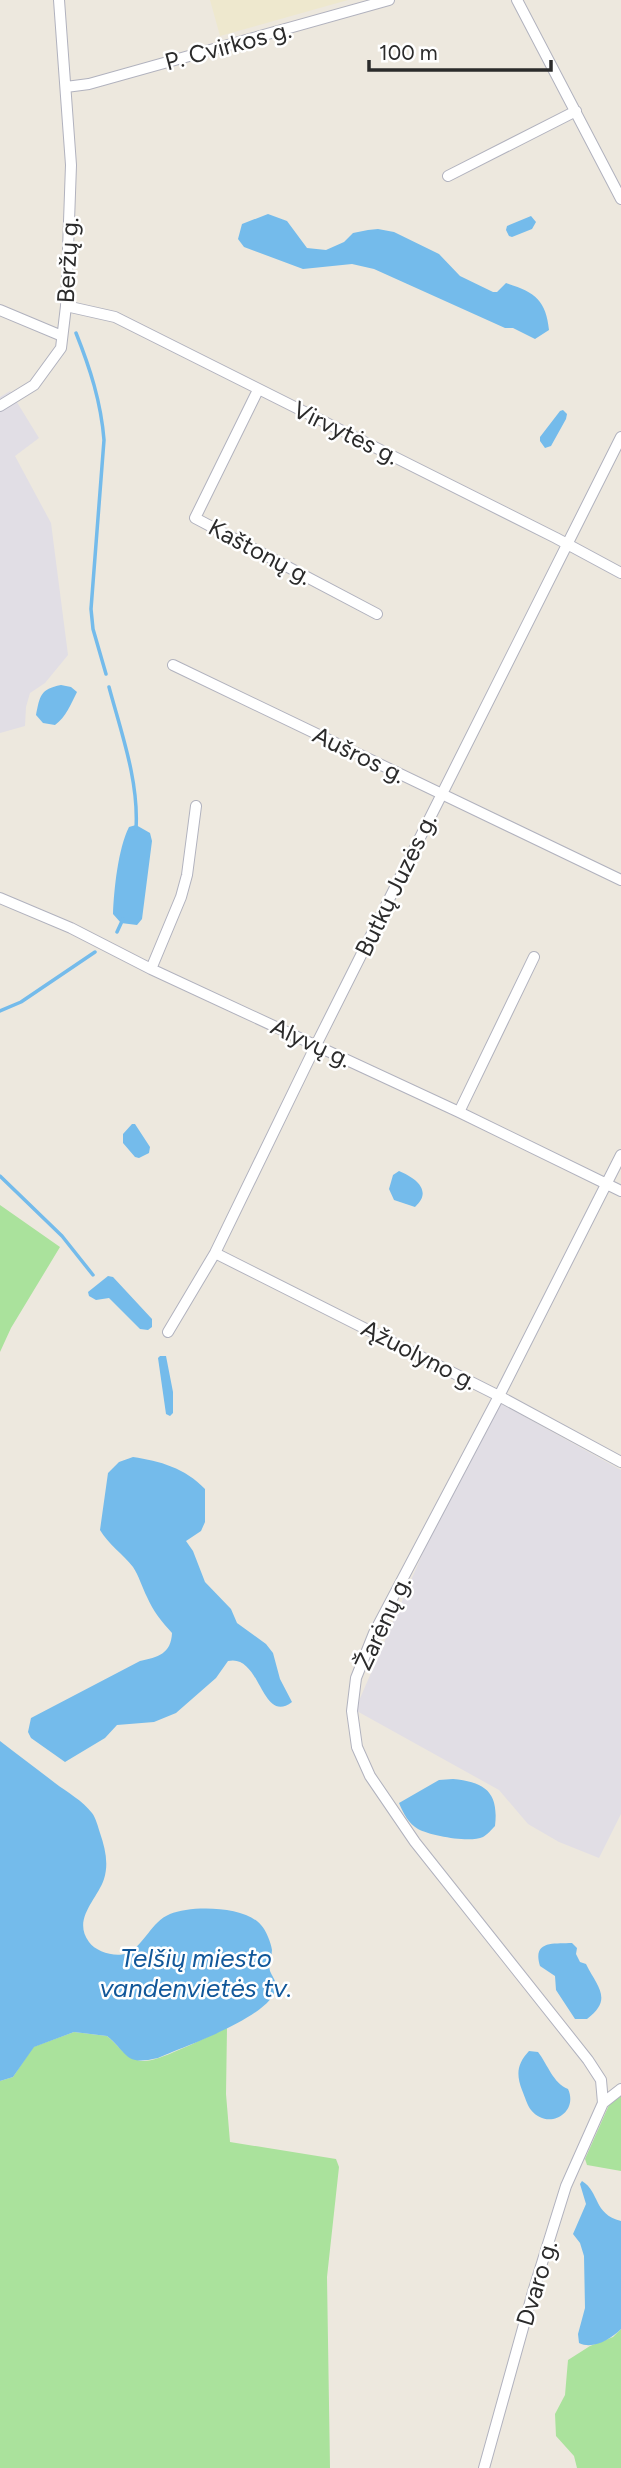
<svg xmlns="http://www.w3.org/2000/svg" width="621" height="2468" font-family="Figtree,sans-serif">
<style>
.industrial{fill:#e1dee5}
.education{fill:#eee8ce}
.green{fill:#aae29c}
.water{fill:#74bbeb}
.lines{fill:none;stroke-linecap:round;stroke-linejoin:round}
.stream{stroke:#74bbeb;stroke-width:3.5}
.street-casing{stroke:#b1b2be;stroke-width:12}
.street{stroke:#fff;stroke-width:10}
.labels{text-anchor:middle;stroke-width:5;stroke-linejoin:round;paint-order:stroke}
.street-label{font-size:24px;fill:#2b2b2b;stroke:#fff}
.water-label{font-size:26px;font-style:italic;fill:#115799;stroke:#fff}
</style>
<rect width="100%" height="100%" fill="#ede8de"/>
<path class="industrial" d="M 10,391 L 39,438 L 15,456 L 51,523 L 68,655 L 45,683 L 30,693 L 26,707 L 25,726 L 0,733 L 0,397 Z
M 496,1401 L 621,1470 L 621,1814 L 599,1858 L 559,1842 L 528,1824 L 499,1790 L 355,1710 L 428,1541 Z"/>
<path class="education" d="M 210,0 L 348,0 L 220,36 Z"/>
<path class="green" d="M 0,1205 L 60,1247 L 11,1328 L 0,1352 Z
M 227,2028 L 226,2094 L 230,2142 L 336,2159 L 339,2167 L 327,2277 L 330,2468 L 0,2468 L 0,2081 L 13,2077 L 33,2047 L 74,2032 L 107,2036 C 118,2045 127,2060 143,2061 C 157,2063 212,2034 227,2028 Z
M 621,2095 L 621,2171 L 587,2165 L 585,2159 L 609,2105 Z
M 621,2329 L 621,2468 L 577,2468 L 574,2456 L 556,2436 L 555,2414 L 565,2395 L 568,2360 L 590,2346 L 613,2337 Z"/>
<path class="water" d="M 268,214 L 287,221 L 307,248 L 326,250 L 344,242 L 353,233 L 368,230 L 378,229 L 394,232 L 439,254 L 460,276 L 493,292 L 497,292 L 506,283 C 535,292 546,300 549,330 L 535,339 L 513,328 L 505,328 L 374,269 L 352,264 L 303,269 L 244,247 L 238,239 L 242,224 Z
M 531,216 L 536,222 L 532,229 L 512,237 L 509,236 L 506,230 L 507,226 Z
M 563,410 L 567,414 L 566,419 L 551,446 L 545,448 L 540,441 L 540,437 L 560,411 Z
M 61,685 L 71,687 L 77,692 C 71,704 66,717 55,725 L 43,723 L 36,715 C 40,696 40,689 61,685 Z
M 136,825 L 150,833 L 152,841 L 142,919 L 137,925 L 121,923 L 113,914 C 114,889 118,849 129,827 Z
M 132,1124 L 135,1124 L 150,1147 L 149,1153 L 139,1158 L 135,1157 L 123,1143 L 123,1134 Z
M 399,1171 C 416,1178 433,1191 415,1207 L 394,1200 L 389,1189 L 393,1175 Z
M 108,1276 L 113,1277 L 152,1319 L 152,1327 L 148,1330 L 140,1329 L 109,1298 L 96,1300 L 89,1296 L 88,1292 Z
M 160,1356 L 166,1356 L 173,1392 L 173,1413 L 170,1416 L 166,1414 L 158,1358 Z
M 133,1457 C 160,1461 185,1468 205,1489 L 205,1522 L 201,1531 L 186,1541 L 193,1551 L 205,1582 L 231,1609 L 237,1623 L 266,1644 L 273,1653 L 280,1679 L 292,1702 C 261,1726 261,1653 228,1661 L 216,1678 L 176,1713 L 154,1722 L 117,1725 L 105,1738 L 65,1762 L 31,1738 L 28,1732 L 31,1718 L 140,1661 C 158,1657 171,1654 172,1633 C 162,1622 153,1611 147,1597 C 142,1587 139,1576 133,1567 C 123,1554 108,1544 100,1530 L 108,1473 L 119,1462 Z
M 0,1741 C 18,1755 37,1769 55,1783 C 67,1792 83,1801 92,1813 C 96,1818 98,1827 100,1833 C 105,1848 109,1863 104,1879 C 97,1900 72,1919 89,1942 C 96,1952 116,1958 128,1953 C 145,1944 151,1922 170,1914 C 192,1905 245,1906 261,1925 C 266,1930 271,1943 272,1950 C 272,1957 268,1963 270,1971 C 272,1976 275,1979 276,1985 C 278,2015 182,2047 158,2058 C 124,2066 129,2054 107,2036 L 74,2032 L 34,2047 L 13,2077 L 0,2081 Z
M 453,1779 C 485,1782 499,1792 495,1826 C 492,1829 487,1835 483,1837 C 470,1843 431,1836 418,1829 C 409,1824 403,1813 399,1803 L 439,1780 Z
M 572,1943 L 577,1948 L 576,1954 L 580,1962 L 586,1964 C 598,1988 613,1999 587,2019 L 575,2019 L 556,1990 L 555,1976 L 540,1966 C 532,1940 554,1944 572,1943 Z
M 529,2051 L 538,2052 C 548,2065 553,2083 568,2089 C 579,2113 548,2131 531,2110 C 527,2105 525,2097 522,2090 C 516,2074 517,2064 529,2051 Z
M 582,2181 C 600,2192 593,2214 621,2221 L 621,2329 C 611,2339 593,2350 579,2343 L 578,2334 L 585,2308 L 584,2256 L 580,2243 L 573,2234 L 586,2204 L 580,2184 Z"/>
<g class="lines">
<path class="stream" d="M 76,333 C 90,368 101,402 104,440 L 91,609 L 93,629 L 106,674
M 109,687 C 121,732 139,781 136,829
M 117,932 L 123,919
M 0,1011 L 21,1002 L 95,952
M 0,1176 L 62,1236 L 93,1275"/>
<defs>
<path id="street" d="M 517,0 L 621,199
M 66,87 L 89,84 L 389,0
M 448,176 L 576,111
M 66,306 L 115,317 L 556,538 L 621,573
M 0,310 L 62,336
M 258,390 L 195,518 L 377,614
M 0,406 L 34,385 L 61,348 L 66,306 L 71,165 L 59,0
M 173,665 L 621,880
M 0,898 L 71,928 L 151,969 L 459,1112 L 621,1191
M 151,969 L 181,897 L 187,875 L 196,806
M 459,1112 L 534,957
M 215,1253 L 499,1396 L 621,1462
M 168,1332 L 215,1253 L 316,1045 L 621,437
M 603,2103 L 601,2080 L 588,2060 L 415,1842 L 370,1776 L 357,1747 L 352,1711 L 356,1678 L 374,1633 L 499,1396 L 621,1155
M 484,2468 L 533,2292 L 566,2186 L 603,2103 L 621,2089"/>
</defs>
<use href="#street" class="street-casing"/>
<use href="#street" class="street"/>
</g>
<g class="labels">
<g class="street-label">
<text transform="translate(228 46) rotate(-15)" y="8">P. Cvirkos g.</text>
<text transform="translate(68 260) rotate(-87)" y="8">Beržų g.</text>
<text transform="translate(346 433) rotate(26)" y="8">Virvytės g.</text>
<text transform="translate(260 552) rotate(28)" y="8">Kaštonų g.</text>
<text transform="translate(359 755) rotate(26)" y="8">Aušros g.</text>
<text transform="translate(396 885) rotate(-64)" y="8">Butkų Juzės g.</text>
<text transform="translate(311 1043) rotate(25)" y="8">Alyvų g.</text>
<text transform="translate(419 1355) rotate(27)" y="8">Ąžuolyno g.</text>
<text transform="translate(383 1623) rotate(-65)" y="8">Žarėnų g.</text>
<text transform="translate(537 2283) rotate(-73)" y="8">Dvaro g.</text>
</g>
<g class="water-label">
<text x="196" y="1967">Telšių miesto<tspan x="196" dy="30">vandenvietės tv.</tspan></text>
</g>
</g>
<path d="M369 60v10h182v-10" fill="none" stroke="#2b2b2b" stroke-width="3.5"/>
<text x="379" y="60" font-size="21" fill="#2b2b2b" stroke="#ffffff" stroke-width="5" paint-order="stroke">100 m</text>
</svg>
